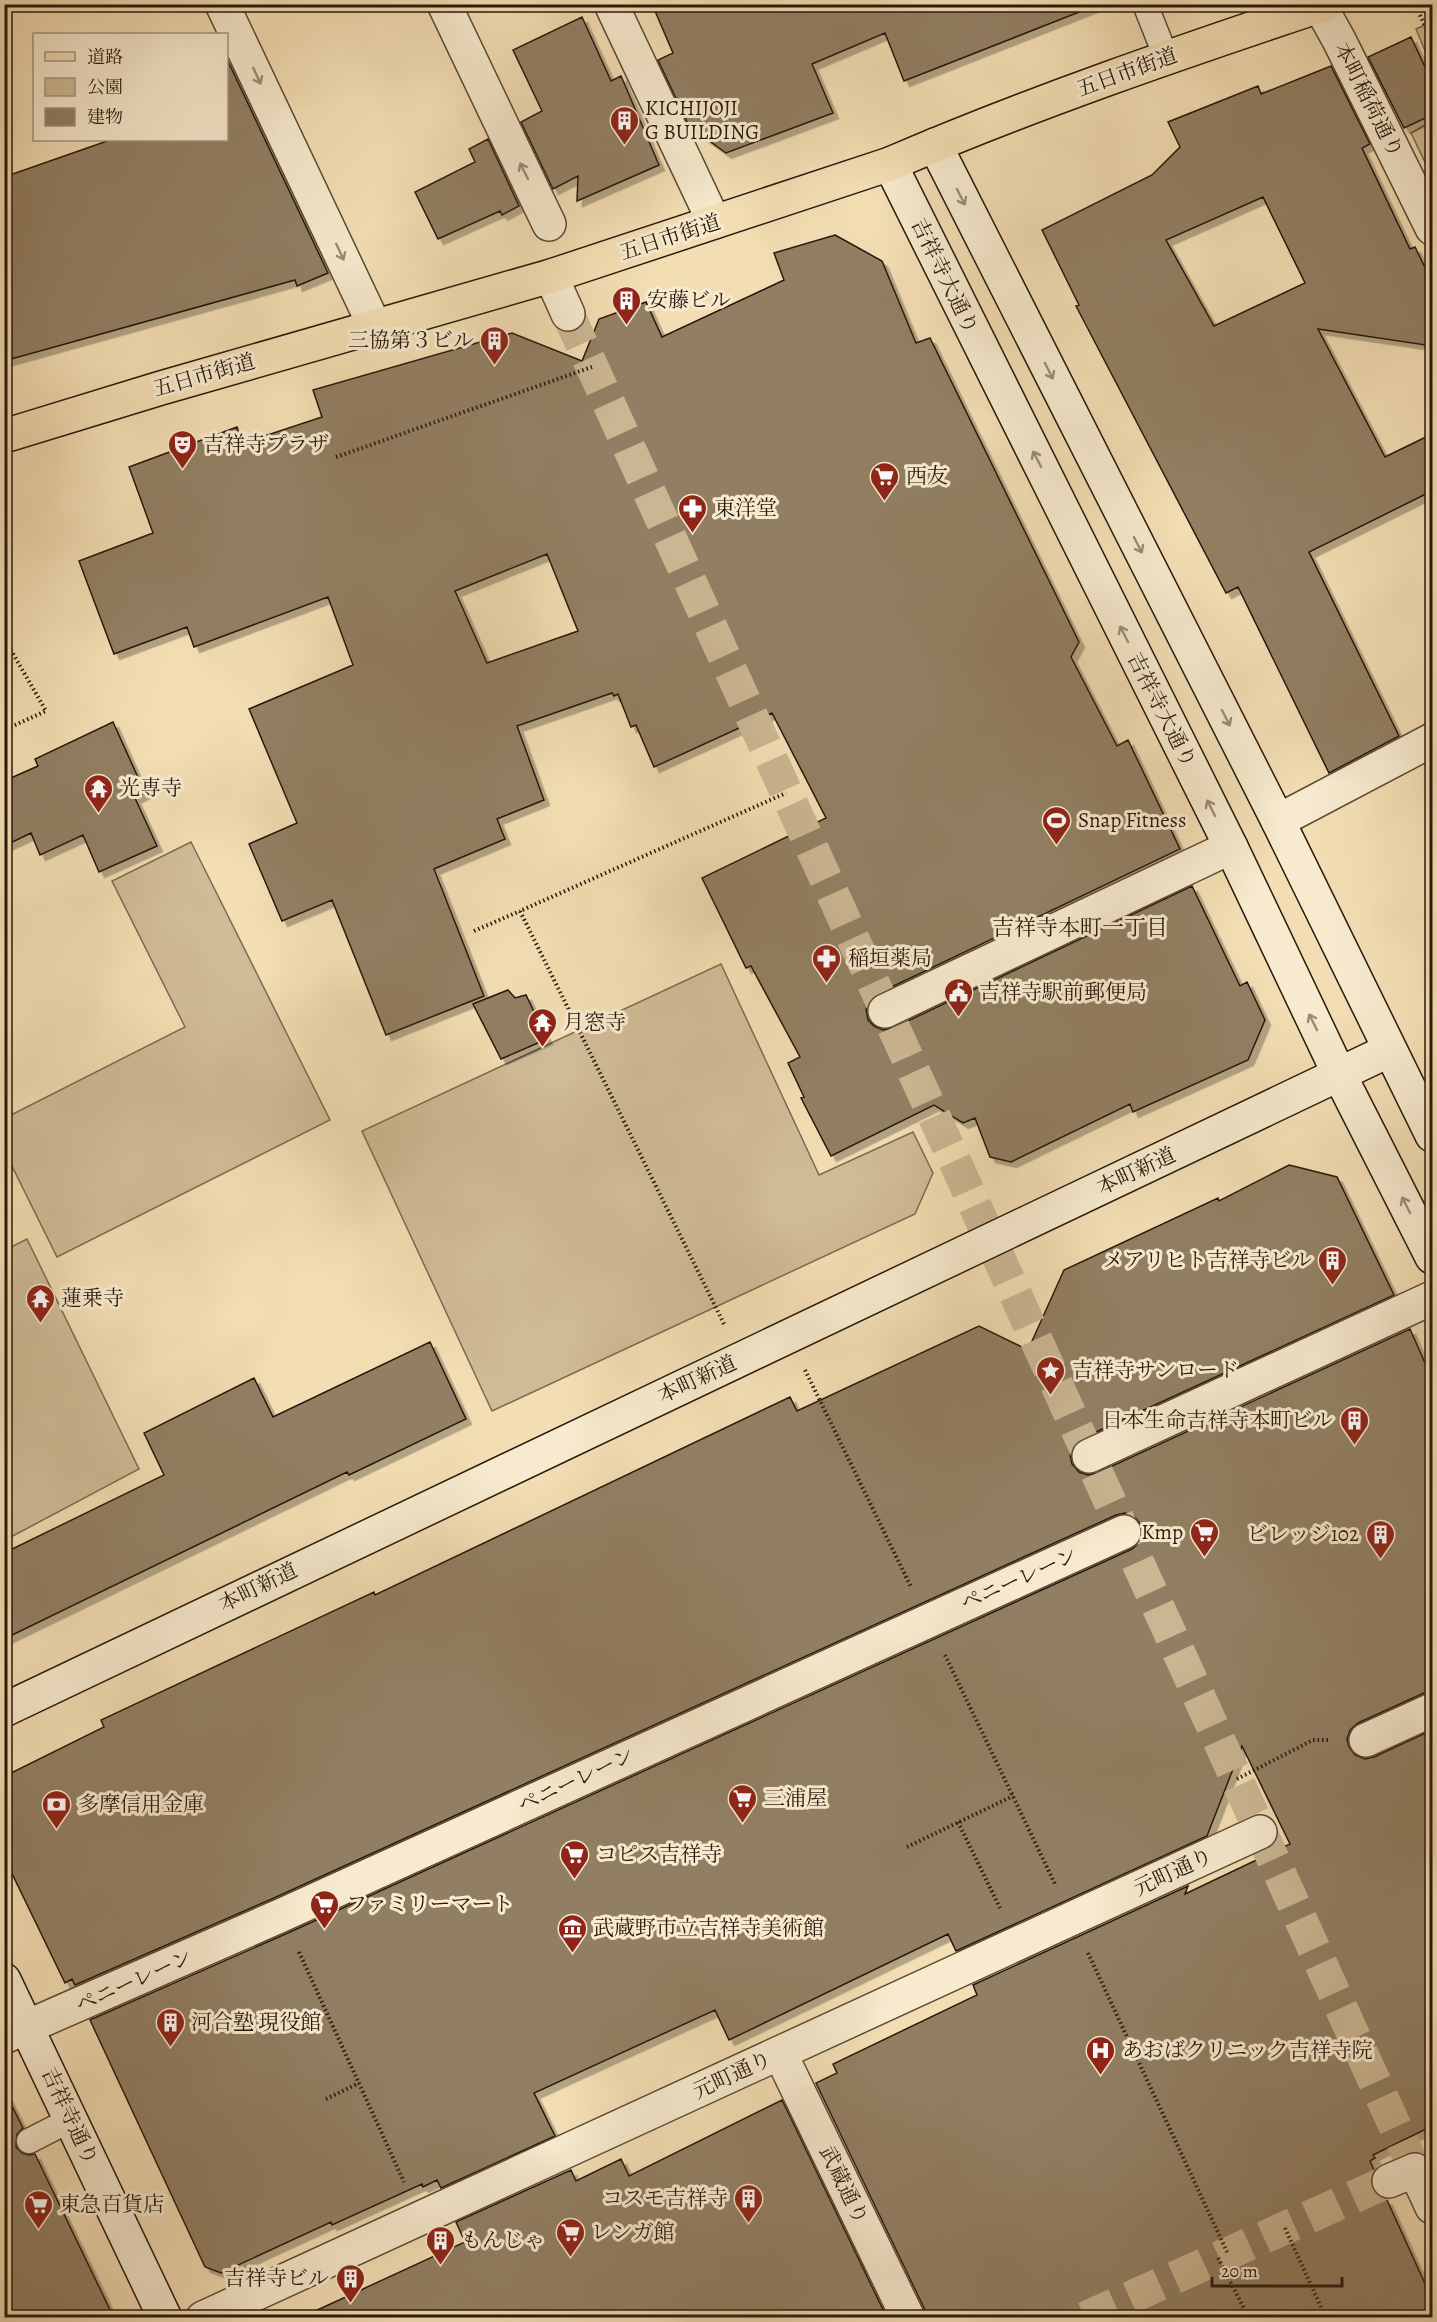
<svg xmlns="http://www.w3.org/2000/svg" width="1437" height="2322" font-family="Alegreya,'Noto Serif JP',serif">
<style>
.green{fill:#d0bc97;stroke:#7c6a52;stroke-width:1.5}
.building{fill:#927f63;stroke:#28180d;stroke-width:1.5;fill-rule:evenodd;filter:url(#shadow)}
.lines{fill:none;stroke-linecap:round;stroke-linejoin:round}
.street-tunnel{stroke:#cab692;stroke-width:33;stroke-dasharray:33 16;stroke-linecap:butt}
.lane-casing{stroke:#5b4a36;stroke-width:27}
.street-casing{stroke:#5b4a36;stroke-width:36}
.secondary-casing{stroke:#28180d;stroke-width:36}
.primary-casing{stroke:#28180d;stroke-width:36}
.path{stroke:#28180d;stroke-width:4;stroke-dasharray:1.5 3;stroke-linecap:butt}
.lane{stroke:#f7eace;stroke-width:24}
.street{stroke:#f7eace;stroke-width:33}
.secondary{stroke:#f7eace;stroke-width:33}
.primary{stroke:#f3deb3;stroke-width:33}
.oneway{stroke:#9a8c77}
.labels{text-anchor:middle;stroke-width:6;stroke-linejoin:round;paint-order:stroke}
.street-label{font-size:21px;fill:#28180d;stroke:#f7eace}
.poi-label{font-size:21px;fill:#28180d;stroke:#f7eace;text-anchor:start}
.neighbourhood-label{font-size:22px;fill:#28180d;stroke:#f7eace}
</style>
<defs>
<filter id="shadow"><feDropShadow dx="5.5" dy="5.5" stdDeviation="0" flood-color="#0004"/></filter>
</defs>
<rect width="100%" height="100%" fill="#f3deb3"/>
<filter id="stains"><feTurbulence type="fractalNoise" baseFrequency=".00333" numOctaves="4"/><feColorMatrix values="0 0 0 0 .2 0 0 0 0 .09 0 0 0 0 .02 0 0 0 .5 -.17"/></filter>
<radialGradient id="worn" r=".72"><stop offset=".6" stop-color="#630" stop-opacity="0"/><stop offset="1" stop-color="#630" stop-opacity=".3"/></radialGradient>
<path class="green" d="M 1432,22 L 1432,68 L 1416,29 Z
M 1432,121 L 1432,177 L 1411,133 Z
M 191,842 L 330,1120 L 57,1257 L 5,1152 L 5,1118 L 185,1027 L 112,881 Z
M 721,964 L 819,1175 L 913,1132 L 933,1173 L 915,1214 L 492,1411 L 362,1131 Z
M 27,1239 L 139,1469 L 9,1538 L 4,1529 L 5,1250 Z"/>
<path class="building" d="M 652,4 L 1092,4 L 1092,7 L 904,81 L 885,33 L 812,64 L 833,113 L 726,153 L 689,126 L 658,60 L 673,53 Z
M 582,17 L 611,81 L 621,76 L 659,165 L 577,201 L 578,176 L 553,189 L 521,122 L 542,111 L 513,50 Z
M 1411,37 L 1432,82 L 1432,115 L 1404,128 L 1368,57 Z
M 226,57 L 328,273 L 297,286 L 295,280 L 4,361 L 4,177 L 110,140 L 226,140 Z
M 1331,66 L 1370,144 L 1362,148 L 1410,249 L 1415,247 L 1432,282 L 1432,346 L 1318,329 L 1385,457 L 1432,434 L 1432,491 L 1309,552 L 1399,736 L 1329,773 L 1238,587 L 1226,593 L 1076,306 L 1079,305 L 1042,230 L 1152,175 L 1180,147 L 1168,122 L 1258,86 L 1261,94 ZM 1263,197 L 1305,283 L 1214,326 L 1166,240 Z
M 488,139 L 519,206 L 502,215 L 500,211 L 438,239 L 415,192 L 475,162 L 469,149 Z
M 835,235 L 882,261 L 916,343 L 930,338 L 1079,642 L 1071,657 L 1117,746 L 1128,740 L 1180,849 L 877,994 L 870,1000 L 866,1009 L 868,1020 L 874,1026 L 883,1030 L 893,1028 L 1192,886 L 1240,986 L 1247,982 L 1265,1020 L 1248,1060 L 1133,1112 L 1130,1104 L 1011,1162 L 990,1157 L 975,1118 L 963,1123 L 934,1105 L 831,1156 L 801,1098 L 804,1097 L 788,1063 L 800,1057 L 751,966 L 746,968 L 702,878 L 826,818 L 772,713 L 654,767 L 636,725 L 631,727 L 618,694 L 614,696 L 612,693 L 517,726 L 544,800 L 497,819 L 505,839 L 434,869 L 484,996 L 386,1035 L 332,900 L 282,921 L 249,844 L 297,823 L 249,709 L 353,665 L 328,597 L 194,647 L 187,627 L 114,654 L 79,561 L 153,533 L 129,467 L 237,427 L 243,443 L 322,417 L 313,390 L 512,333 L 582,361 L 599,319 L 646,302 L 662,337 L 784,280 L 774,253 ZM 547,554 L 578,631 L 487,663 L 455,591 Z
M 113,722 L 145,793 L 135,798 L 157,846 L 99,872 L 83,835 L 40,855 L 31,833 L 4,846 L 4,781 L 38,766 L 35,759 Z
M 508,990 L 515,998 L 526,995 L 547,1039 L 501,1059 L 473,1004 Z
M 1289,1165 L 1337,1177 L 1394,1295 L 1081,1439 L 1073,1446 L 1070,1455 L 1072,1464 L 1079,1472 L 1088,1475 L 1097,1473 L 1410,1329 L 1432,1379 L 1432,1691 L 1424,1693 L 1358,1723 L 1350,1730 L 1347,1739 L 1349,1747 L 1355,1755 L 1365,1759 L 1374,1757 L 1432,1730 L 1432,2126 L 1373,2155 L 1375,2158 L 1370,2161 L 1374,2170 L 1371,2178 L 1372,2188 L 1378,2196 L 1387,2200 L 1432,2299 L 1432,2318 L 926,2318 L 925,2310 L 816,2083 L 837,2073 L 833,2064 L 977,1995 L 973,1985 L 1188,1886 L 1185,1894 L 1290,1844 L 1242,1746 L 1207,1836 L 956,1951 L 948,1934 L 729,2040 L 715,2010 L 534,2093 L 555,2136 L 441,2188 L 437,2180 L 423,2187 L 422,2184 L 332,2225 L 331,2222 L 221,2273 L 205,2267 L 90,2020 L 290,1932 L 1132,1549 L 1140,1542 L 1143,1534 L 1141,1525 L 1134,1516 L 1125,1513 L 1116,1515 L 274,1898 L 75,1985 L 72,1979 L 65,1983 L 4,1857 L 4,1788 L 11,1773 L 104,1727 L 101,1720 L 374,1592 L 375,1595 L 790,1397 L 797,1411 L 979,1326 L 1028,1350 L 1064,1270 L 1218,1198 L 1219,1201 Z
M 430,1342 L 466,1419 L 349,1475 L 347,1472 L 4,1639 L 4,1553 L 164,1475 L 144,1433 L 254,1378 L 273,1417 Z
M 4,2090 L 23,2128 L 17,2134 L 16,2147 L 22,2153 L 29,2155 L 35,2154 L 114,2318 L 4,2318 Z
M 782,2100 L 887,2318 L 300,2318 L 465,2242 L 456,2222 L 571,2170 L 576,2181 L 621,2159 L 629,2176 Z"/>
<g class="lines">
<path class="street-tunnel" d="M 568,314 L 1415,2170
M 1085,2318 L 1389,2181"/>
<defs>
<path id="lane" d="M 1145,4 L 1166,57
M 29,2141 L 72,2119"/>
<path id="street" d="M 222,4 L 375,327
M 444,4 L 549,224
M 611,4 L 714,222
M 1320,6 L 1339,40 L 1432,228
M 551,276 L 568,314
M 1278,821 L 1432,740
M 885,1011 L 1231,847
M 1089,1456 L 1432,1298
M 1366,1740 L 1432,1710
M 4,2037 L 282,1915 L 1124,1532
M 780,2053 L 908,2318
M 1389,2181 L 1415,2170 L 1432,2207
M 203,2318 L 1260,1832"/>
<path id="secondary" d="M 935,145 L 1278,821 L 1432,1135
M 890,164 L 1231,847 L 1339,1074 L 1432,1257
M 4,1710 C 465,1487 928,1269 1390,1050
M 4,1980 L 165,2318"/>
<path id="primary" d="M 4,436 L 161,388 L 551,276 L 890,164 C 1032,103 1178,53 1325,4"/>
</defs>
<use href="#lane" class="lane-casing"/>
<use href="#street" class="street-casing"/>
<use href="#secondary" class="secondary-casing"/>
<use href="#primary" class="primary-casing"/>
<path class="path" d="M 1420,15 L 1432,42
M 336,457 L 592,367
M 4,638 L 46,711 L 4,730
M 474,931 L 520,911
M 724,1324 L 520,911 L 786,793
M 805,1370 L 911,1587
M 945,1655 L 1055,1884
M 1237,1779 L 1313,1740 L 1329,1740
M 958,1822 L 1000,1908
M 907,1847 L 1013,1796
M 299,1952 L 404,2182
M 1088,1953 L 1228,2254
M 326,2099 L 359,2083
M 1285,2228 L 1326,2318
M 1218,2258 L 1249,2318
M 1092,2314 L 1094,2318"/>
<use href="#lane" class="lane"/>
<use href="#street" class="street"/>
<use href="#secondary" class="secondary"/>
<use href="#primary" class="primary"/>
</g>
<defs><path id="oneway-shaft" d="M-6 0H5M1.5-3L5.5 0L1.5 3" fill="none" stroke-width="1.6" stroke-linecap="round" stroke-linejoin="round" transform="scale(1.5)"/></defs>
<g class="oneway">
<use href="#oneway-shaft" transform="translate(257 76) rotate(65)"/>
<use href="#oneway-shaft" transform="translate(524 171) rotate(-116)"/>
<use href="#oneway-shaft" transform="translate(961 197) rotate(63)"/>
<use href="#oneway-shaft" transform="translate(340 252) rotate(65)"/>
<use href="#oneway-shaft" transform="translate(1049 371) rotate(63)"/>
<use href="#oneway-shaft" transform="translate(1037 459) rotate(-117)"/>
<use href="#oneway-shaft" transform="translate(1138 545) rotate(63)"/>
<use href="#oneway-shaft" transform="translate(1124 634) rotate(-117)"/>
<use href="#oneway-shaft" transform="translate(1226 718) rotate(63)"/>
<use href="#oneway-shaft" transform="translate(1211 808) rotate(-117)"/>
<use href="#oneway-shaft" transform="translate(1313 1022) rotate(-116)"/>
<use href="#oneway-shaft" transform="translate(1406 1205) rotate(-117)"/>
</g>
<defs>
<symbol id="building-pin" viewBox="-11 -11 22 30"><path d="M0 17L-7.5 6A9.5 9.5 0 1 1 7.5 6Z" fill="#8f2418" stroke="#f7eace"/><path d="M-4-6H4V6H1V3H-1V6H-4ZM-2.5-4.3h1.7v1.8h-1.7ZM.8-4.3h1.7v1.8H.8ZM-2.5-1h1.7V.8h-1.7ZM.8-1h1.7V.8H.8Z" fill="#fff"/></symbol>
<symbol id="theatre-pin" viewBox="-11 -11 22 30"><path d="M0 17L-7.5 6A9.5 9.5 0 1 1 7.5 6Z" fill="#8f2418" stroke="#f7eace"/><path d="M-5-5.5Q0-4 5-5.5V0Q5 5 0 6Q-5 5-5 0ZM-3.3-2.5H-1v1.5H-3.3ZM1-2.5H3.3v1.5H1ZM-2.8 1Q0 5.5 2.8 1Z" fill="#fff"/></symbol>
<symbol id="supermarket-pin" viewBox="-11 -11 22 30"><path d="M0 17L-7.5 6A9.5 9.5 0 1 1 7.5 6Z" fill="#8f2418" stroke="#f7eace"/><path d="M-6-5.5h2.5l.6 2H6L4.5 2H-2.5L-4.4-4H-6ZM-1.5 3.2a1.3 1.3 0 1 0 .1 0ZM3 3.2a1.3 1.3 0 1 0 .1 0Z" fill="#fff"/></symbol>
<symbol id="pharmacy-pin" viewBox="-11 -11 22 30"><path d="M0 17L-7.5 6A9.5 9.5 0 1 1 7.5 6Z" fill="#8f2418" stroke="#f7eace"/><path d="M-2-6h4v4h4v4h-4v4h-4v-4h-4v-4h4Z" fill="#fff"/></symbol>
<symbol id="temple-pin" viewBox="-11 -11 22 30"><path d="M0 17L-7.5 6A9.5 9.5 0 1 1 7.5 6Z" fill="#8f2418" stroke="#f7eace"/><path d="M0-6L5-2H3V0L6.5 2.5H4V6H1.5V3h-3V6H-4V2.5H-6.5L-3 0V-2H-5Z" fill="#fff"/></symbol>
<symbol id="stadium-pin" viewBox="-11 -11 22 30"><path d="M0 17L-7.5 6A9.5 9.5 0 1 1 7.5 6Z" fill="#8f2418" stroke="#f7eace"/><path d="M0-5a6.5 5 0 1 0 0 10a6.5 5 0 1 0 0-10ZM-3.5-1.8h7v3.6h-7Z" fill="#fff"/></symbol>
<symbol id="civic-pin" viewBox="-11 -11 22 30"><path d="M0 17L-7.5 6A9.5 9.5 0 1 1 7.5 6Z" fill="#8f2418" stroke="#f7eace"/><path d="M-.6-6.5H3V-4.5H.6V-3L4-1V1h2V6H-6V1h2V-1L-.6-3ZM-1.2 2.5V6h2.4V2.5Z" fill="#fff"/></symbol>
<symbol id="sight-pin" viewBox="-11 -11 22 30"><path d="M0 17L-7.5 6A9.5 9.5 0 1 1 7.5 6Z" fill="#8f2418" stroke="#f7eace"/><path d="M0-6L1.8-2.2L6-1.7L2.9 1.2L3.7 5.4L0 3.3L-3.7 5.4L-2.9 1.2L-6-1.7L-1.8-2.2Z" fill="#fff"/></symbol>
<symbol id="bank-pin" viewBox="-11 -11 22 30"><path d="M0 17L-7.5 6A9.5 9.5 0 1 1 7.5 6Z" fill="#8f2418" stroke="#f7eace"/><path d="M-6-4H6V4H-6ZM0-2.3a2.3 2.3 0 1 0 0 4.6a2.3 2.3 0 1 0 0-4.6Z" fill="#fff"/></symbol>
<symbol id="museum-pin" viewBox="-11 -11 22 30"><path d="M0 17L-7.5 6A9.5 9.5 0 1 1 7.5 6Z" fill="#8f2418" stroke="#f7eace"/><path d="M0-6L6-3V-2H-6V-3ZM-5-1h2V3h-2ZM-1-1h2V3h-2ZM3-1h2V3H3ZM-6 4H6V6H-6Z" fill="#fff"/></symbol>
<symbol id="hospital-pin" viewBox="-11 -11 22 30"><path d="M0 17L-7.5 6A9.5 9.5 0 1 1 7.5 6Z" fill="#8f2418" stroke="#f7eace"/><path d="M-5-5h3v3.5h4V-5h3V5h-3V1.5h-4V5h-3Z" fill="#fff"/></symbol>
</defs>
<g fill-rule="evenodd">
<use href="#building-pin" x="608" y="104" width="33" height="45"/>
<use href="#building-pin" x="610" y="284" width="33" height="45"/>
<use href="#building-pin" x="478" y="324" width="33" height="45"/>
<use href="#theatre-pin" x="166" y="428" width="33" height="45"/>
<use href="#supermarket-pin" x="868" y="460" width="33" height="45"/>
<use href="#pharmacy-pin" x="676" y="492" width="33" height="45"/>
<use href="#temple-pin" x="82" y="772" width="33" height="45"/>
<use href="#stadium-pin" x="1040" y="804" width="33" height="45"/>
<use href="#pharmacy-pin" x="810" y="942" width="33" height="45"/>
<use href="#civic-pin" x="942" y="976" width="33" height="45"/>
<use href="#temple-pin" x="526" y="1006" width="33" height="45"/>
<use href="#building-pin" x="1316" y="1244" width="33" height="45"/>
<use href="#temple-pin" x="24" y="1282" width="33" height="45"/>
<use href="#sight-pin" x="1034" y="1354" width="33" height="45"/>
<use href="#building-pin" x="1338" y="1404" width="33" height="45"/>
<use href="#supermarket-pin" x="1188" y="1516" width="33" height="45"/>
<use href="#building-pin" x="1364" y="1518" width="33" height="45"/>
<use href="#supermarket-pin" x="726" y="1782" width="33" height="45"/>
<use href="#bank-pin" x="40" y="1788" width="33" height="45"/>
<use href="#supermarket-pin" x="558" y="1838" width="33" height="45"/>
<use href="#supermarket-pin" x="308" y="1888" width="33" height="45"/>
<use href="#museum-pin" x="556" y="1912" width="33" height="45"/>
<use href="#building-pin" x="154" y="2006" width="33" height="45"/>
<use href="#hospital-pin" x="1084" y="2034" width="33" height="45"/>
<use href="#building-pin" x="732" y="2182" width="33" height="45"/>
<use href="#supermarket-pin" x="22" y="2188" width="33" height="45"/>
<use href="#supermarket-pin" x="554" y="2216" width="33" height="45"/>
<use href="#building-pin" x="424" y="2224" width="33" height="45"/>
<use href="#building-pin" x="334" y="2262" width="33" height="45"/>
</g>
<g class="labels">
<g class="street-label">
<text transform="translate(1127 72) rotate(-20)" y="7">五日市街道</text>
<text transform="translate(1369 100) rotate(63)" y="7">本町稲荷通り</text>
<text transform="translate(670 237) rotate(-18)" y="7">五日市街道</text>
<text transform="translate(945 276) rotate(64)" y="7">吉祥寺大通り</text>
<text transform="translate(204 375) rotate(-16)" y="7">五日市街道</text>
<text transform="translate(1162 710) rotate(63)" y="7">吉祥寺大通り</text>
<text transform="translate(1136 1171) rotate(-25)" y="7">本町新道</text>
<text transform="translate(697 1379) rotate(-25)" y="7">本町新道</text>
<text transform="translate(1019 1579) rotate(-24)" y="7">ペニーレーン</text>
<text transform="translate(258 1587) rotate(-26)" y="7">本町新道</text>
<text transform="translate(576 1780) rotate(-25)" y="7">ペニーレーン</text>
<text transform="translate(1173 1872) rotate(-25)" y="7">元町通り</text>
<text transform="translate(134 1981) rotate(-24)" y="7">ペニーレーン</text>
<text transform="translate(732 2075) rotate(-25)" y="7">元町通り</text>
<text transform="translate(70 2116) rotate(65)" y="7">吉祥寺通り</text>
<text transform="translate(844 2185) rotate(64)" y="7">武蔵通り</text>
</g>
<g class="poi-label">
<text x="645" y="115">KICHIJOJI<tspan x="645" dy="24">G BUILDING</tspan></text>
<text x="647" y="307">安藤ビル</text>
<text x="474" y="347" text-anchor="end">三協第３ビル</text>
<text x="203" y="451">吉祥寺プラザ</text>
<text x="906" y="483">西友</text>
<text x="714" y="515">東洋堂</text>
<text x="119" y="795">光専寺</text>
<text x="1078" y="827">Snap Fitness</text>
<text x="848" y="965">稲垣薬局</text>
<text x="979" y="999">吉祥寺駅前郵便局</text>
<text x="563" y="1029">月窓寺</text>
<text x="1312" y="1267" text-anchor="end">メアリヒト吉祥寺ビル</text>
<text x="61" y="1305">蓮乗寺</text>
<text x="1072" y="1377">吉祥寺サンロード</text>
<text x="1333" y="1427" text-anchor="end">日本生命吉祥寺本町ビル</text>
<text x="1183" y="1539" text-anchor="end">Kmp</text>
<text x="1359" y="1541" text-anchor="end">ビレッジ102</text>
<text x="764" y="1805">三浦屋</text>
<text x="78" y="1811">多摩信用金庫</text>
<text x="596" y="1861">コピス吉祥寺</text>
<text x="346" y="1911">ファミリーマート</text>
<text x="593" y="1935">武蔵野市立吉祥寺美術館</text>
<text x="191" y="2029">河合塾 現役館</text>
<text x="1122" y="2057">あおばクリニック吉祥寺院</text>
<text x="728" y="2205" text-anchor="end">コスモ吉祥寺</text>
<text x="59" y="2211">東急百貨店</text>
<text x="591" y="2239">レンガ館</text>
<text x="461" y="2247">もんじゃ</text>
<text x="329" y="2285" text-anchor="end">吉祥寺ビル</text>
</g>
<g class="neighbourhood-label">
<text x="1080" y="935">吉祥寺本町一丁目</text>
</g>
</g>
<rect width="1437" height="2322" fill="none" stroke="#f3deb3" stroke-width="24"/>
<rect x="6" y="6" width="1425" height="2310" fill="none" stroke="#28180d" stroke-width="3"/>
<rect x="12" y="12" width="1413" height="2298" fill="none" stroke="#28180d" stroke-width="1.5"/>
<rect x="33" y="33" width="195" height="108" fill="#f7eace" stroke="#a49681" stroke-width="1.5"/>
<rect x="45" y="52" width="30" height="9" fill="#f3deb3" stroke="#a49681" stroke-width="1.5"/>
<text x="87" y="63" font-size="18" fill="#28180d">道路</text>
<rect x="45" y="78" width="30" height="18" fill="#d0bc97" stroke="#a49681" stroke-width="1.5"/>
<text x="87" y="93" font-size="18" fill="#28180d">公園</text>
<rect x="45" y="108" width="30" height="18" fill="#927f63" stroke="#a49681" stroke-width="1.5"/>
<text x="87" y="123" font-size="18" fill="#28180d">建物</text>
<path d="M1212 2277v9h130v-9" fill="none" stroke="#28180d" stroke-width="3"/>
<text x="1221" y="2277" font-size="18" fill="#28180d" stroke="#f7eace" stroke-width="4.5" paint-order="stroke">20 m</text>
<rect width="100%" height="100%" filter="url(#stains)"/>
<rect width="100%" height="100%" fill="url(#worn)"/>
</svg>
